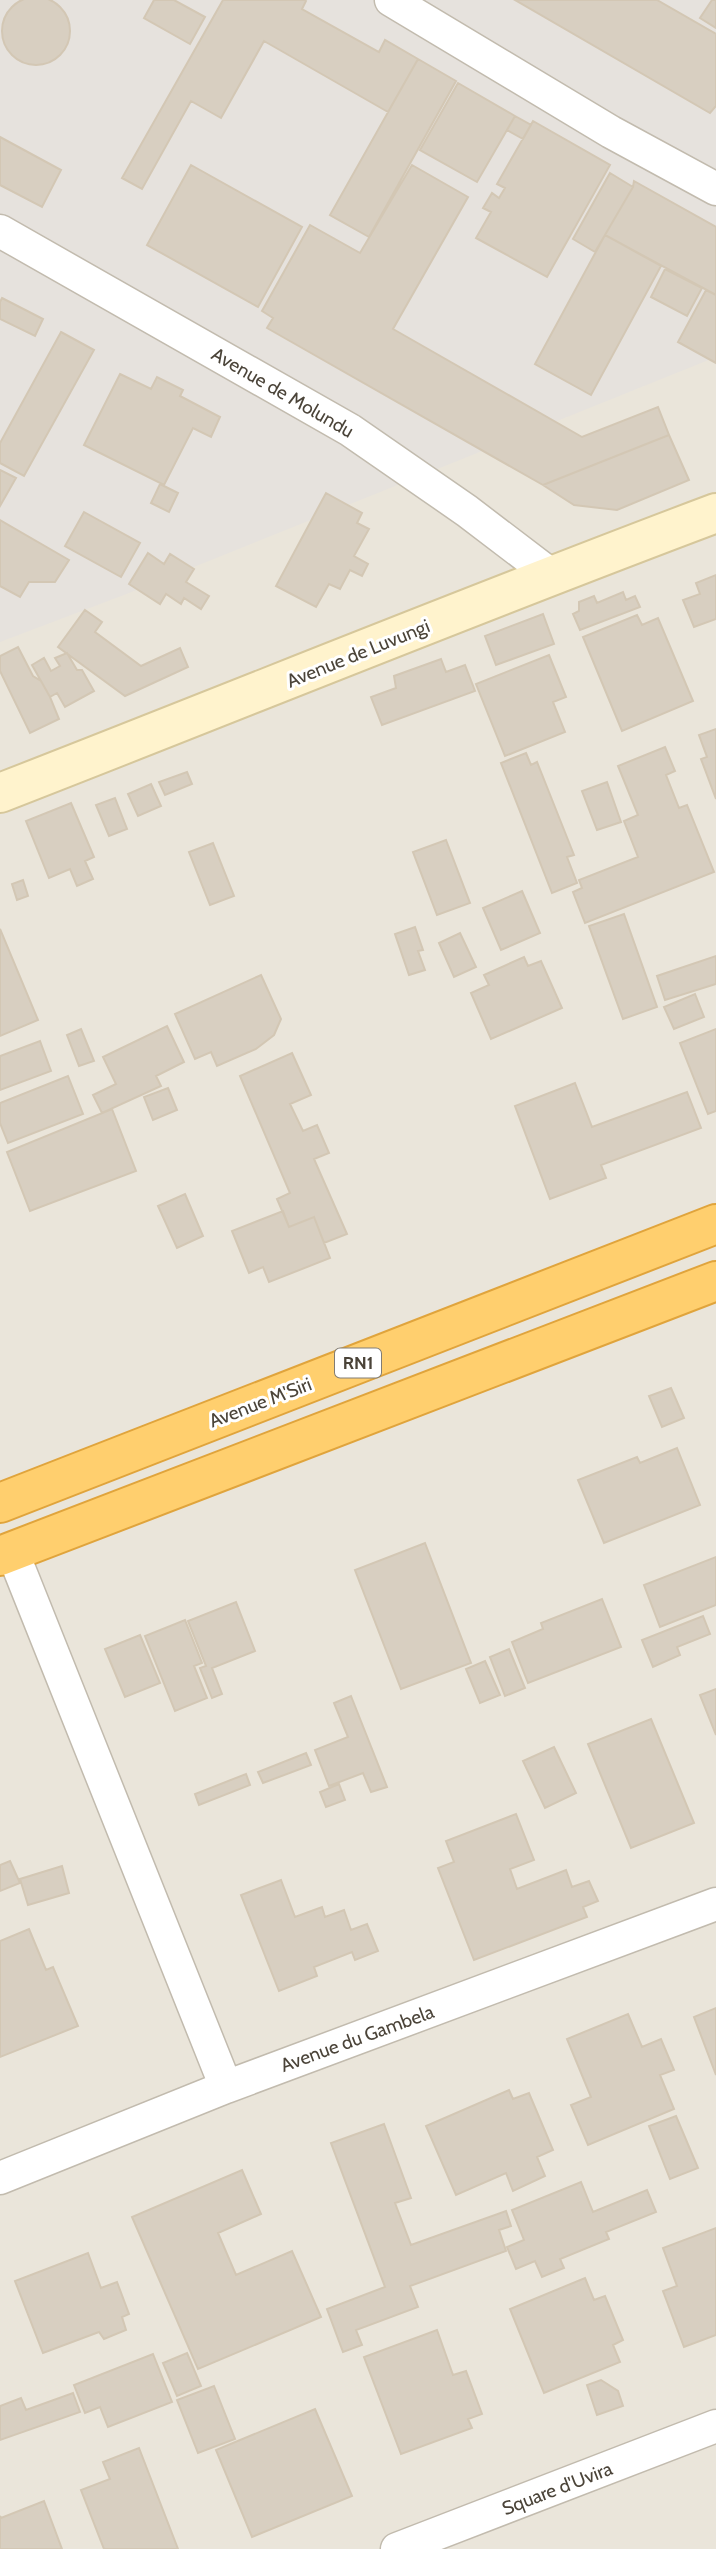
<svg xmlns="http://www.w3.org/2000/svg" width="716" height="2549" font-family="Cabin,sans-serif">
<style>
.residential{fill:#eae5da}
.industrial{fill:#e6e2dd}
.building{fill:#d8cfc1;stroke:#d3c7b4;stroke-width:2}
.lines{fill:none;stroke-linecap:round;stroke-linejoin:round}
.street-casing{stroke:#c2bbae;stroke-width:35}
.secondary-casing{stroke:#d6c79b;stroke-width:42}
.highway-casing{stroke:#e0a43c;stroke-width:42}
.street{stroke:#fff;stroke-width:32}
.secondary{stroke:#fff3cd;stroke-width:38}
.highway{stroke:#ffcf6e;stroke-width:38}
.labels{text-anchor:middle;stroke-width:6;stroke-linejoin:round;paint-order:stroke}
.shield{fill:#fff;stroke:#817c74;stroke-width:2}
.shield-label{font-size:18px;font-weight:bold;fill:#4b4439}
.street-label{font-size:19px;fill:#4b4439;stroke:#fff}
</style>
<rect width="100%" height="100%" fill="#f6f3ec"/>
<path class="residential" d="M 0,0 L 716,0 L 716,2549 L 0,2549 Z"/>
<path class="industrial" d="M 0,0 L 716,0 L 716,357 L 129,593 L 0,642 Z"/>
<path class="building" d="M2 31a34 34 0 1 1 68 0a34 34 0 1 1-68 0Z
M 154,0 L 174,0 L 205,17 L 190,44 L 144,18 Z
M 223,0 L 305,0 L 306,1 L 302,9 L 379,52 L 385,40 L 418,59 L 388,112 L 264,41 L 221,118 L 191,101 L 142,189 L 122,178 Z
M 515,0 L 657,0 L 716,34 L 716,106 L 710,113 Z
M 712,0 L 716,0 L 716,28 L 700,18 Z
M 418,59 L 456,81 L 369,237 L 330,215 Z
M 458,83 L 515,116 L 477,182 L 420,150 Z
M 515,116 L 531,125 L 523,139 L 507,130 Z
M 533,121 L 610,165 L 547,277 L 476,238 L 491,212 L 483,208 L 492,193 L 499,198 L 505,188 L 497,184 Z
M 0,137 L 61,170 L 42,207 L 0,185 Z
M 191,165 L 302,227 L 258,307 L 147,245 Z
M 412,165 L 468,197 L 393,329 L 582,437 L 658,407 L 669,435 L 543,485 L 267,328 L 273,318 L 262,311 L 310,225 L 360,253 Z
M 610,173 L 633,187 L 595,252 L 573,239 Z
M 634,181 L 716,227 L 716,295 L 605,235 L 633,187 Z
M 605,235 L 661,266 L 591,395 L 535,364 Z
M 665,269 L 702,288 L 687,316 L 651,297 Z
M 706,290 L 716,295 L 716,363 L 678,342 Z
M 2,298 L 43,319 L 35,336 L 0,319 L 0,302 Z
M 61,332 L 94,350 L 24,476 L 0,463 L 0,443 Z
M 120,374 L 151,389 L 157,377 L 183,390 L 180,396 L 220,417 L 211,437 L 193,428 L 164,485 L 84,445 Z
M 669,435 L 689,480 L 617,510 L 574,505 L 543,485 Z
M 0,470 L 16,478 L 0,506 Z
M 160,484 L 178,493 L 169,512 L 151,503 Z
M 326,493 L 362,513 L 357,523 L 369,529 L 354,556 L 368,564 L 362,576 L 350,570 L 340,589 L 329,584 L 316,607 L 276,586 Z
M 84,512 L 140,543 L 121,577 L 65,546 Z
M 0,520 L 69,560 L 55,582 L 29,582 L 20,597 L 0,586 Z
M 148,553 L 164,564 L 170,554 L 194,569 L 186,582 L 209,596 L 201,609 L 184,598 L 181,604 L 166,594 L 160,604 L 129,584 Z
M 716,575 L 716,619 L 694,627 L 683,600 L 700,594 L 696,583 Z
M 623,592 L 626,600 L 635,596 L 640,607 L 580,630 L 573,614 L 579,611 L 579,602 L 594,596 L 597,603 Z
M 85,610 L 102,622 L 95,632 L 141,666 L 180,648 L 188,667 L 125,696 L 58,647 Z
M 543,614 L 554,644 L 496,665 L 485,636 Z
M 637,615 L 642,625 L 658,618 L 693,701 L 622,731 L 583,637 Z
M 18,647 L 33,676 L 41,681 L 50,697 L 59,719 L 30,733 L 0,671 L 0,656 Z
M 67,653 L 77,670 L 82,670 L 94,691 L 65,707 L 57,693 L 50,697 L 32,665 L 44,658 L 51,671 L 60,666 L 55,658 Z
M 549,655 L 566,697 L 553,702 L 565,732 L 505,756 L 476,684 Z
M 441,659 L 446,672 L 465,665 L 475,691 L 382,725 L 371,697 L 396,688 L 394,676 Z
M 716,729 L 716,799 L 701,759 L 707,757 L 699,735 Z
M 665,747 L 675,771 L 666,775 L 679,808 L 687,805 L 714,872 L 585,923 L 573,892 L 582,888 L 579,880 L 638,857 L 624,821 L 638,815 L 618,766 Z
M 526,753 L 531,765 L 537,762 L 574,855 L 567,857 L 577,883 L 552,893 L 501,763 Z
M 187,772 L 192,784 L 165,795 L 159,782 Z
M 607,782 L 621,822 L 597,830 L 582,791 Z
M 151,784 L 161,806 L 138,816 L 128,794 Z
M 115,798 L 127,829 L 109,836 L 96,805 Z
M 71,803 L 94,857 L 85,861 L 93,879 L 77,886 L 70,869 L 49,878 L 26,821 Z
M 446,840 L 470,903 L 437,915 L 413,852 Z
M 213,843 L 234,896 L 210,905 L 189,852 Z
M 23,880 L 28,896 L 17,900 L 12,884 Z
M 522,891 L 540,933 L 501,950 L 483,908 Z
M 624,914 L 657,1007 L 623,1019 L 589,926 Z
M 415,927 L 423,950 L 418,951 L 425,970 L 409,975 L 395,934 Z
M 0,929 L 38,1020 L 0,1036 Z
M 460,933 L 476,967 L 454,977 L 439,943 Z
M 716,956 L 716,984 L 665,1000 L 657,976 Z
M 524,957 L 528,966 L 541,961 L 562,1008 L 491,1039 L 471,993 L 489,985 L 484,975 Z
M 261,975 L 281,1019 L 274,1035 L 256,1049 L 217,1066 L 211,1052 L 195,1059 L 175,1014 Z
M 695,994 L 704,1017 L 674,1029 L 664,1007 Z
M 167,1026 L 184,1062 L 156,1076 L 161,1086 L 102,1113 L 93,1095 L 116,1084 L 103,1057 Z
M 81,1029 L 94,1061 L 79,1066 L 67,1035 Z
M 716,1029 L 716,1111 L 708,1114 L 680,1043 Z
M 40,1041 L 51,1071 L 0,1090 L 0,1056 Z
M 292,1053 L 311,1095 L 290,1104 L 303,1131 L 317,1125 L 329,1153 L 314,1159 L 347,1234 L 324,1243 L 314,1217 L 289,1227 L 277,1199 L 290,1193 L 240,1076 Z
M 68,1076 L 83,1114 L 8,1143 L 0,1123 L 0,1103 Z
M 575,1083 L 592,1127 L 687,1092 L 701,1128 L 601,1165 L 606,1178 L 550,1199 L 515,1106 Z
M 168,1088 L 177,1110 L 153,1120 L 144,1097 Z
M 112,1109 L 136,1171 L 30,1211 L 7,1152 Z
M 185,1194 L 203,1236 L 177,1248 L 158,1206 Z
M 283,1211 L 289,1227 L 314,1217 L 330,1258 L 269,1282 L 263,1267 L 249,1273 L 232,1231 Z
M 671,1388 L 684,1418 L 662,1427 L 649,1396 Z
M 677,1448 L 700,1505 L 604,1543 L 578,1480 L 637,1457 L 640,1463 Z
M 425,1543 L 471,1663 L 401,1689 L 355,1570 Z
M 716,1557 L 716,1605 L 660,1627 L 644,1585 Z
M 602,1599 L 621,1647 L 528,1683 L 512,1642 L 543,1629 L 541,1623 Z
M 236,1602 L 255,1651 L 212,1668 L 222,1694 L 212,1698 L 200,1668 L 206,1666 L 188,1621 Z
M 703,1616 L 710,1634 L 677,1647 L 680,1655 L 653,1667 L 642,1640 Z
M 185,1620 L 202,1663 L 194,1666 L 207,1698 L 175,1711 L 145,1636 Z
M 140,1635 L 160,1683 L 125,1697 L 105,1649 Z
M 509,1649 L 525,1688 L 505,1696 L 490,1657 Z
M 485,1661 L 500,1695 L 480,1703 L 466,1669 Z
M 716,1689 L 716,1735 L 700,1695 Z
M 351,1696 L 387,1787 L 371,1792 L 363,1773 L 329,1786 L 315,1750 L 348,1737 L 334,1703 Z
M 651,1719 L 694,1823 L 631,1848 L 588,1744 Z
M 554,1747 L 576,1793 L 545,1808 L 523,1761 Z
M 306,1753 L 311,1765 L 263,1783 L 258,1772 Z
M 246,1774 L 250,1785 L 199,1805 L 195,1794 Z
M 339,1784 L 345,1800 L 326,1807 L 320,1792 Z
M 516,1814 L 534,1860 L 510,1869 L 517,1889 L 566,1870 L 572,1887 L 589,1881 L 598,1901 L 583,1907 L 587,1917 L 474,1960 L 438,1868 L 454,1862 L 446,1841 Z
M 10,1861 L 20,1883 L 0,1891 L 0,1865 Z
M 62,1866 L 69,1893 L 28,1905 L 20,1879 Z
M 281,1880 L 295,1917 L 322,1907 L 325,1917 L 344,1910 L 351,1930 L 367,1924 L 378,1951 L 355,1960 L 352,1952 L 314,1967 L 317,1976 L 279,1991 L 241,1895 Z
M 29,1929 L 46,1970 L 53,1967 L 78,2026 L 0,2057 L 0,1941 Z
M 716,2008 L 716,2075 L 694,2017 Z
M 628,2014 L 642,2047 L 661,2039 L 674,2070 L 660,2075 L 674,2109 L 588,2145 L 571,2105 L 591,2097 L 567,2039 Z
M 509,2090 L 513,2099 L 529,2093 L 553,2150 L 537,2157 L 545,2176 L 513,2191 L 506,2173 L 456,2195 L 426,2126 Z
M 676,2116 L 698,2168 L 670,2179 L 649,2126 Z
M 384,2124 L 411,2198 L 395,2203 L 411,2245 L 506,2211 L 511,2226 L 499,2230 L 506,2251 L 410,2286 L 418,2307 L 356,2330 L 362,2345 L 343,2352 L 327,2309 L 385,2287 L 331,2143 Z
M 242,2170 L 261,2214 L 218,2233 L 236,2275 L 292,2251 L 321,2317 L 198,2369 L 132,2217 Z
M 581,2182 L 593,2212 L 647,2190 L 656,2212 L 606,2232 L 609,2239 L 560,2259 L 564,2268 L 542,2277 L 535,2261 L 516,2269 L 507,2247 L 524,2240 L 512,2210 Z
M 716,2228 L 716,2335 L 684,2347 L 663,2291 L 677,2286 L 663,2248 Z
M 88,2253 L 101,2288 L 117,2282 L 129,2314 L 122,2317 L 126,2330 L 104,2339 L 99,2332 L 43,2353 L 15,2281 Z
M 585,2278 L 594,2300 L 605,2296 L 623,2340 L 613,2345 L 620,2362 L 544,2393 L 510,2309 Z
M 437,2330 L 453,2375 L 466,2371 L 482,2414 L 468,2419 L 472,2428 L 401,2454 L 364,2357 Z
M 187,2353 L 201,2386 L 177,2396 L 163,2363 Z
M 153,2354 L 172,2402 L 108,2427 L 100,2407 L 85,2413 L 74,2385 Z
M 601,2380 L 618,2391 L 623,2406 L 597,2415 L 587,2385 Z
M 214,2386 L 235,2439 L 198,2453 L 177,2400 Z
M 73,2393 L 80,2412 L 0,2440 L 0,2406 L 21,2398 L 26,2410 Z
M 315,2409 L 352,2496 L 252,2537 L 216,2450 Z
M 139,2448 L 178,2549 L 104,2549 L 81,2490 L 110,2479 L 103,2462 Z
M 44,2501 L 62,2549 L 0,2549 L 0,2516 L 1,2518 Z"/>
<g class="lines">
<defs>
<path id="street" d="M 391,0 L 611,132 L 716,189
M 0,231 L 350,430 L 467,511 L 551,575
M 12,1551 L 226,2087
M 0,2178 L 226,2087 L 716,1904
M 397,2549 L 716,2426"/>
<path id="secondary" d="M 0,793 C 239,700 476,603 716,513"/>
<path id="highway" d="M 0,1503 L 716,1224
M 0,1556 L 716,1281"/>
</defs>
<use href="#street" class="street-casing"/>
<use href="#secondary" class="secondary-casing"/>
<use href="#highway" class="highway-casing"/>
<use href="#street" class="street"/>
<use href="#secondary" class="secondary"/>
<use href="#highway" class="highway"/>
</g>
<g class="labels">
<rect class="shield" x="335" y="1348.5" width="46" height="29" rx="5"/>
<g class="shield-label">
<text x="358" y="1369">RN1</text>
</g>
<g class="street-label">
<text transform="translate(283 392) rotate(30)" y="7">Avenue de Molundu</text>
<text transform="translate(358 653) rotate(-22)" y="7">Avenue de Luvungi</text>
<text transform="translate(260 1402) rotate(-21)" y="7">Avenue M'Siri</text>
<text transform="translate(357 2038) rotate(-20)" y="7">Avenue du Gambela</text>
<text transform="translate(557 2488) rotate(-21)" y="7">Square d'Uvira</text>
</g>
</g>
</svg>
